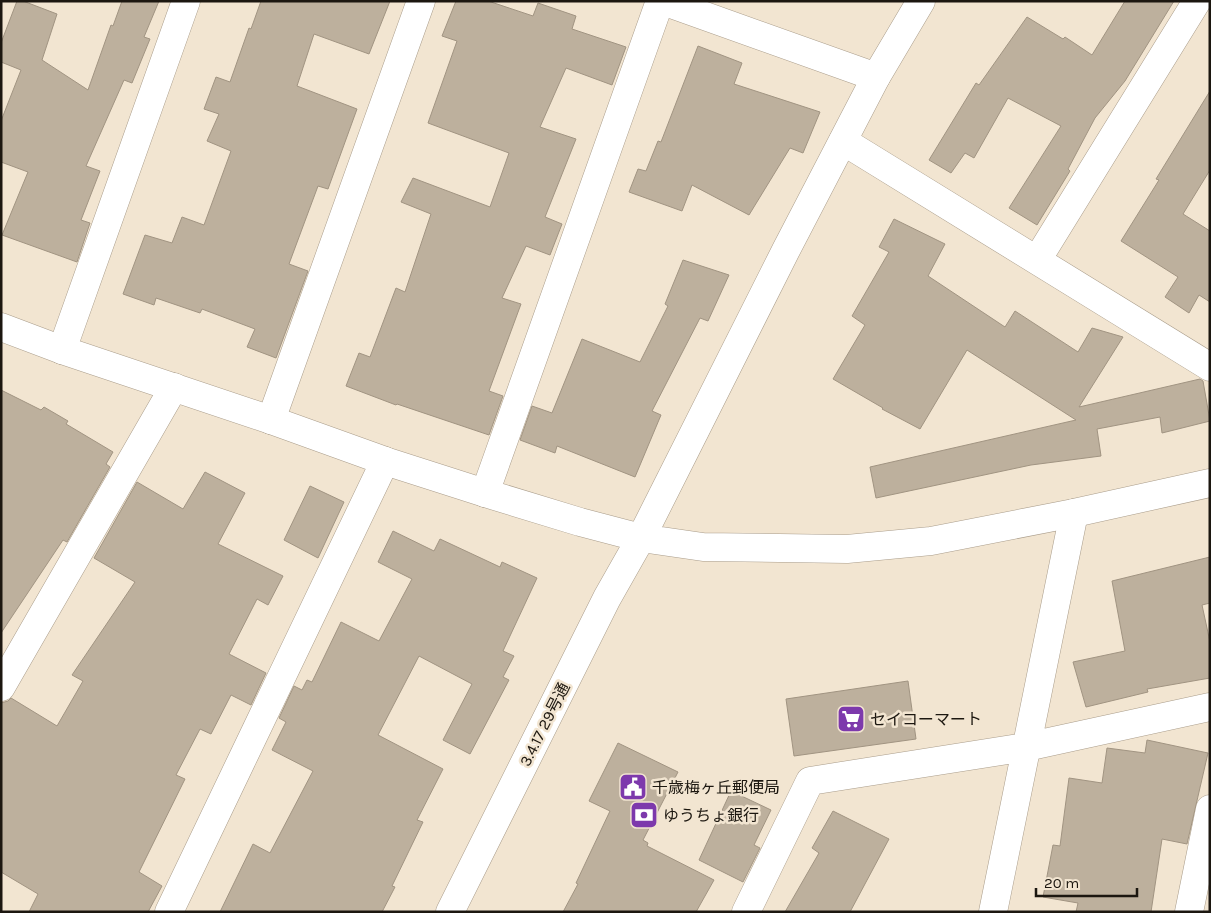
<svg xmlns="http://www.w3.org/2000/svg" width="1211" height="913" font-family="Karla,'Noto Sans JP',sans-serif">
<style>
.building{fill:#bdb09d;stroke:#a19482}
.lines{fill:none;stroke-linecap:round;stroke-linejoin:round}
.street-casing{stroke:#aa9d8b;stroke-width:29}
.secondary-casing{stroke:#aa9d8b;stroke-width:29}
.street{stroke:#fff;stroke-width:28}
.secondary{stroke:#fff;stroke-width:28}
.labels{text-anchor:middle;stroke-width:5;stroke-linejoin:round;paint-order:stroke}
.poi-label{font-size:16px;fill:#1c1710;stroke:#f2e5d1;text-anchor:start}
.street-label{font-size:16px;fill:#1c1710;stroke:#f2e5d1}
</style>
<rect width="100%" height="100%" fill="#f2e5d1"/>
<path class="building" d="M 17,1 L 23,1 L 57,14 L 42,60 L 88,90 L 111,25 L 113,26 L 122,1 L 159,1 L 144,37 L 150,39 L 132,83 L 124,80 L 86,166 L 100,171 L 81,220 L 90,223 L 77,262 L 2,235 L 28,172 L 1,162 L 1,121 L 21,70 L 1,62 L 1,43 Z
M 261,1 L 390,1 L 369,54 L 314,34 L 297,86 L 357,109 L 328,189 L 318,186 L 289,264 L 308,271 L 276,358 L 247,347 L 255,329 L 202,309 L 200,313 L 156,298 L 154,305 L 123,294 L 145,235 L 172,243 L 182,217 L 204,225 L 231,151 L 207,141 L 219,114 L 204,109 L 216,77 L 230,82 L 249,28 L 251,29 Z
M 456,1 L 488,1 L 533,16 L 538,3 L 576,16 L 572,29 L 626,47 L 612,85 L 566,68 L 540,127 L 576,139 L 545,217 L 562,224 L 550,255 L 526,246 L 502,298 L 521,304 L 489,391 L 503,396 L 489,435 L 397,404 L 396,405 L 346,386 L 359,353 L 370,357 L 396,288 L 405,292 L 431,214 L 401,202 L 413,178 L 490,207 L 509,153 L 428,123 L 457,41 L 442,36 Z
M 1125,1 L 1174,1 L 1125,81 L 1095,118 L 1068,169 L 1070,171 L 1037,225 L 1009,208 L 1061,126 L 1008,98 L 974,158 L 965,153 L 951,173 L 929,160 L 976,83 L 979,85 L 1027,17 L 1063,39 L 1065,37 L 1092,55 Z
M 698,46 L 742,63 L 734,84 L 820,112 L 803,153 L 790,148 L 749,215 L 692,185 L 682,211 L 629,192 L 638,169 L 646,171 L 658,141 L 661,142 Z
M 1210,91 L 1210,170 L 1183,214 L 1210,231 L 1210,302 L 1199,295 L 1189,313 L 1165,297 L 1178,277 L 1121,241 L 1159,180 L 1156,179 Z
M 894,219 L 945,244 L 928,276 L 1005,327 L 1015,311 L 1078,352 L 1092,328 L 1123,337 L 1079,407 L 1200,379 L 1203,381 L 1210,421 L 1162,433 L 1160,417 L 1097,429 L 1101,456 L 1031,465 L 876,498 L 870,467 L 1076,420 L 967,350 L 920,429 L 882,409 L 883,408 L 833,379 L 865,325 L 852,316 L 889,252 L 879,247 Z
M 683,260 L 729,275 L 708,321 L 700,318 L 652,411 L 661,415 L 635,477 L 557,446 L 555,453 L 520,440 L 532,406 L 552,413 L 582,339 L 640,362 L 668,306 L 665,304 Z
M 1,390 L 41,410 L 44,407 L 68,421 L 66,424 L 113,452 L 106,464 L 110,467 L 67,542 L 63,540 L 1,633 Z
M 205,472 L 245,493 L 218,544 L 283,576 L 268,605 L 257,599 L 229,654 L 266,673 L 251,705 L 231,695 L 211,734 L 200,729 L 176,775 L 185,779 L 139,872 L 162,886 L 148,912 L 29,912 L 38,894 L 1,872 L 1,703 L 8,701 L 11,698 L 57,726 L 83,681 L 72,675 L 135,582 L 94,558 L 137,482 L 183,509 Z
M 310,486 L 344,502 L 318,558 L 284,540 Z
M 393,531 L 434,551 L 440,539 L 500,567 L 502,562 L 537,578 L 503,651 L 514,656 L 503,677 L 509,680 L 470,754 L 443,740 L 472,684 L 419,656 L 378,735 L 443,769 L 417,820 L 423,822 L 392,886 L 395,887 L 382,912 L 220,912 L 253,844 L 270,853 L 313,771 L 272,750 L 286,722 L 279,718 L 294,686 L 302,690 L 307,680 L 312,682 L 341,622 L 379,641 L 412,579 L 378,562 Z
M 1210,557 L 1210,603 L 1202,605 L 1210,642 L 1210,678 L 1147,689 L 1148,692 L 1086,707 L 1073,662 L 1125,651 L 1112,581 Z
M 908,681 L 916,739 L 794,756 L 786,699 Z
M 1147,740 L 1208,753 L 1187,844 L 1162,839 L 1151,912 L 1076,912 L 1078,903 L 1043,897 L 1053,845 L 1060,846 L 1069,778 L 1102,783 L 1107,748 L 1145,753 Z
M 618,743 L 678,772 L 643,840 L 648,843 L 647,846 L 714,880 L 696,912 L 563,912 L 578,884 L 576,883 L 610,811 L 589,801 Z
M 731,791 L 771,810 L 754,845 L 760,848 L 743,882 L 699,860 Z
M 833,811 L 889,839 L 850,912 L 785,912 L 819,853 L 812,848 Z"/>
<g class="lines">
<defs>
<path id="street" d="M 663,1 L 876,77
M 843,141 L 1210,367
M 1037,260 L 1197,1
M 62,350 L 186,1
M 271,420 L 421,1
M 485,493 L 660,1
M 1,687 L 174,387
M 169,912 L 385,461
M 746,912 L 810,781 L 1026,747 L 1210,707
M 993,912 L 1074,513
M 1189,912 L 1210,809"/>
<path id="secondary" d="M 1,327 L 62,350 L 271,420 L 385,461 L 485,493 L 580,522 L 641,538 L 703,547 L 847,549 L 931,541 L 1074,513 L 1210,483
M 450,912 L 607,598 L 641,538 L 786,250 L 876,77 L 921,1"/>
</defs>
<use href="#street" class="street-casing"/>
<use href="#secondary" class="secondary-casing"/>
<use href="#street" class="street"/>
<use href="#secondary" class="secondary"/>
</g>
<defs>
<symbol id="supermarket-square" viewBox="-11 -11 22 22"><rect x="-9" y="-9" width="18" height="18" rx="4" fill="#7d39ac" stroke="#f2e5d1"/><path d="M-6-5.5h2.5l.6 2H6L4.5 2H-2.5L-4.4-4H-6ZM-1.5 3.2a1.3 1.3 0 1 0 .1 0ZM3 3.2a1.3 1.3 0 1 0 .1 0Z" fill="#fff"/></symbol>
<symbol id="civic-square" viewBox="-11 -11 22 22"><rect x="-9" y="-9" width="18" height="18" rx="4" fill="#7d39ac" stroke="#f2e5d1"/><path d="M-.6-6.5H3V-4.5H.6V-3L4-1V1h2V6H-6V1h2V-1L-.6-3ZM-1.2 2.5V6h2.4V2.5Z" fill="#fff"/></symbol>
<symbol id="bank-square" viewBox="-11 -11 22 22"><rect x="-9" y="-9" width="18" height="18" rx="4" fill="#7d39ac" stroke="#f2e5d1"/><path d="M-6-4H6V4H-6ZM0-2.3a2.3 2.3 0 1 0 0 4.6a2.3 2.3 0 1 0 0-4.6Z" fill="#fff"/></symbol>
</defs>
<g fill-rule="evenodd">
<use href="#supermarket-square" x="835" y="703" width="32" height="32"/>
<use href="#civic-square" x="617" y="771" width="32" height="32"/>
<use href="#bank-square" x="628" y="799" width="32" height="32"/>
</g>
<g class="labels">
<g class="poi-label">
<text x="870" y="725">セイコーマート</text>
<text x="652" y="793">千歳梅ヶ丘郵便局</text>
<text x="663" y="821">ゆうちょ銀行</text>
</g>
<g class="street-label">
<text transform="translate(544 724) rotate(-63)" y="6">3.4.17 29号通</text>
</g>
</g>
<rect width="1211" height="913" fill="none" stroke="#1c1710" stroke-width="5"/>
<path d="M1036 888v8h101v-8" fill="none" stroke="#1c1710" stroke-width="2.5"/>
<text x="1044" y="888" font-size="15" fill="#1c1710" stroke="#f2e5d1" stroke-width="4" paint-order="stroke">20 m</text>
</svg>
